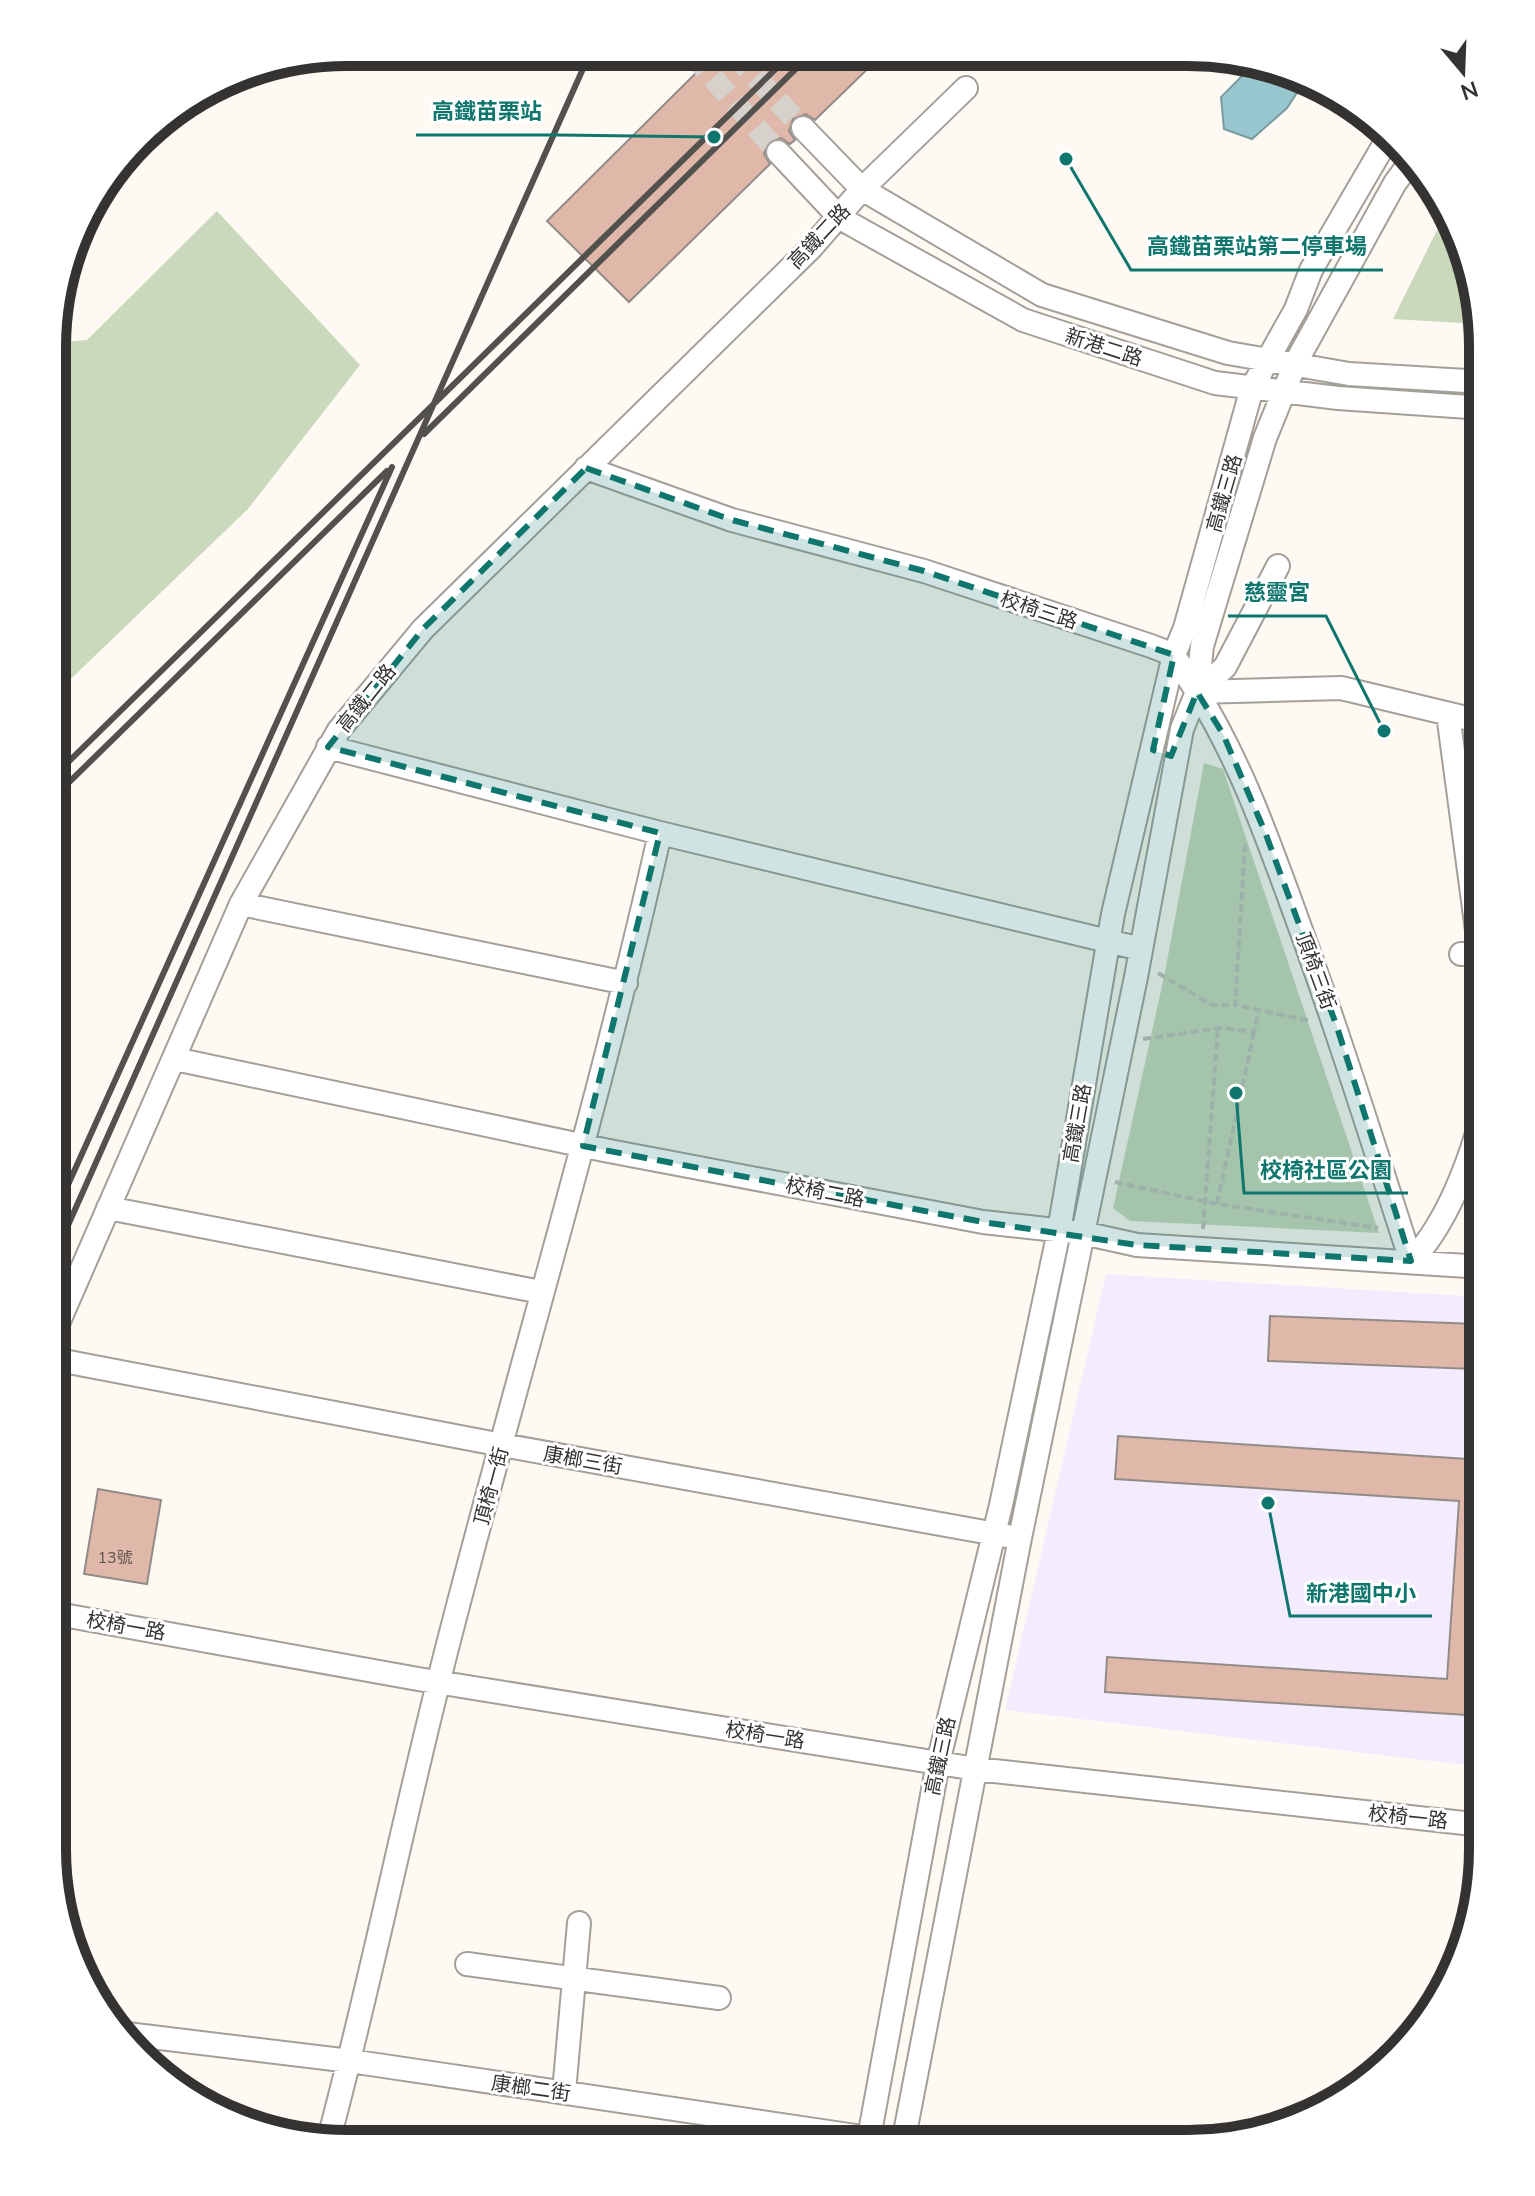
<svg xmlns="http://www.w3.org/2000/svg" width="1535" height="2196" font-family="'Nunito Sans','Noto Sans TC',sans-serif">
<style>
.education{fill:#f3ecfe}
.green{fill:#cad9bb}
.water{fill:#98c7cf;stroke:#7a9ba0;stroke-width:2}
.building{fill:#e0b8a9;stroke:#928b88;stroke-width:2}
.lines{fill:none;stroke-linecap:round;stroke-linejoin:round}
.minor-tunnel{stroke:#d7d1cc;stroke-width:22;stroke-dasharray:22 11;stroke-linecap:butt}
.minor-casing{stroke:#a59f9a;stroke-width:26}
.path{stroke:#c2beb9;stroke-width:4;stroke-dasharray:8 4;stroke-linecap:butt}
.minor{stroke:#fff;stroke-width:22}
.rail{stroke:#53514e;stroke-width:6}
.marked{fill:#0f766e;fill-opacity:0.2;stroke:#0f766e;stroke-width:6;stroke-dasharray:16 10;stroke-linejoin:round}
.labels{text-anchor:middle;stroke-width:6;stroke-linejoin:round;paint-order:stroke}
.number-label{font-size:16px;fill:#60544f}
.street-label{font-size:20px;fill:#353331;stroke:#fff}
.rim{fill:none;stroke:#353331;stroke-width:10}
.leader{fill:none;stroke:#0f766e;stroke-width:3}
.callout-dot{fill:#0f766e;stroke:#fff;stroke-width:3}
.callout-label{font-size:22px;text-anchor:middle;font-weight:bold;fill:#0f766e;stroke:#fff;stroke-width:6;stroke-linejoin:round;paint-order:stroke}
</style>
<rect width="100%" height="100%" fill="#fff9f3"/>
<path class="education" d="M 1106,1274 L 1483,1297 L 1482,1767 L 1005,1710 Z"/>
<path class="green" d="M 1447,210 L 1453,217 L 1478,324 L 1393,319 Z
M 217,211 L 360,365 L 248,509 L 54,695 L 55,343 L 87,340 Z
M 1204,763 L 1223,769 L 1379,1233 L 1130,1221 L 1113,1208 L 1164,977 Z"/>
<path class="water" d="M 1253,65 L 1302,85 L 1287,108 L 1252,139 L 1224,129 L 1221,97 Z"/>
<path class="building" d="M 716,53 L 883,54 L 815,120 L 806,114 L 793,119 L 789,131 L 795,140 L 790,144 L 781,138 L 768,142 L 764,154 L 770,164 L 629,302 L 547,221 Z
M 1270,1316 L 1476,1324 L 1473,1369 L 1268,1361 Z
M 1118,1436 L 1482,1460 L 1482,1716 L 1105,1692 L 1107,1657 L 1447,1679 L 1459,1501 L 1115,1479 Z
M 98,1489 L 161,1500 L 147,1584 L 84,1574 Z"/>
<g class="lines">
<path class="minor-tunnel" d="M 691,53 L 778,152
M 733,53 L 803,128"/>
<defs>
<path id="minor" d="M 803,128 L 862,189 L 1042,295 L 1228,353 L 1349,374 L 1483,382
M 778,152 L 840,218 L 1023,320 L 1215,383 L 1338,398 L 1483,408
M 586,468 L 732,520 L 924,571 L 1151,646 L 1174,655 L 1197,692 L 1341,688 L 1483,722
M 1278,566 L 1225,667 L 1197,692 C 1239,759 1266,834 1293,908 C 1336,1025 1373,1143 1411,1261 C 1447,1224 1469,1163 1483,1113
M 1448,714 L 1480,953 L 1461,954
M 328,747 L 660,833 L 1141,949
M 241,904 L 626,983
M 175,1059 L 604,1150 L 983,1222 L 1083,1233 L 1137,1245 L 1483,1267
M 108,1208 L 541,1292
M 53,1335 L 241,904 L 339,730 L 423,629 L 811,248 L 862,189 L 966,88
M 53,1359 L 502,1445 L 1007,1536
M 52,1613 L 418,1679 L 976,1769 L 1482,1825
M 467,1964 L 719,1998
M 127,2034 L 350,2061 L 869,2138 L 934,2143
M 564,2092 L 579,1923
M 328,2142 C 371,1982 403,1820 444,1660 C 514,1384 598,1111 660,833
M 868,2143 L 938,1763 L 1001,1505 L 1059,1231 L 1113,914 L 1174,655 L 1185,628 L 1252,388 L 1296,309 L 1311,270 L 1388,138
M 903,2143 L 1020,1538 L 1136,977 L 1182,729 L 1197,692 L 1202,646 L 1265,438 L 1295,364 L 1395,183 L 1409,164"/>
</defs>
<use href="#minor" class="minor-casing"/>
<path class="path" d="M 1245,844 L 1235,1005 L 1311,1021
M 1158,973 L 1212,1005 L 1235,1005
M 1143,1039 L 1222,1028 L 1254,1032 L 1259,1011
M 1115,1182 L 1217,1204 L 1378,1228
M 1217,1204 L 1254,1032
M 1203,1229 L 1218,1028"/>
<use href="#minor" class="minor"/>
<path class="rail" d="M 424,434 L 812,53
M 54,776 L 792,53
M 54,797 L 387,471
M 53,1218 L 392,467
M 53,1259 L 590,53"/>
</g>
<path class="marked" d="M 586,468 L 732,520 L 924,571 L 1174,655 L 1153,750 L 1171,756 L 1197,692 L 1223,734 L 1265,832 L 1337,1027 L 1411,1261 L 1137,1245 L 983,1222 L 583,1146 L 660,833 L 328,747 L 423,629 Z"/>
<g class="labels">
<g class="number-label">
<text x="115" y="1563">13號</text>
</g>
<g class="street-label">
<text transform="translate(819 236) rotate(-47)" y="7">高鐵二路</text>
<text transform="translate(1104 347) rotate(18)" y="7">新港二路</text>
<text transform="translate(1224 493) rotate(-74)" y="7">高鐵三路</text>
<text transform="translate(1039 610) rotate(18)" y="7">校椅三路</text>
<text transform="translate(366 698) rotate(-51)" y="7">高鐵二路</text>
<text transform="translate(1316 971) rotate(70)" y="7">頂椅三街</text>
<text transform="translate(1077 1123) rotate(-80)" y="7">高鐵三路</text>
<text transform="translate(825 1192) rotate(11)" y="7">校椅二路</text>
<text transform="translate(583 1460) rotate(10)" y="7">康榔三街</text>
<text transform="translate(491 1486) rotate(-75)" y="7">頂椅一街</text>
<text transform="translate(126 1626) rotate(10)" y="7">校椅一路</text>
<text transform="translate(765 1735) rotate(9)" y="7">校椅一路</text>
<text transform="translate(940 1756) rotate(-78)" y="7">高鐵三路</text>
<text transform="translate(1408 1817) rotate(6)" y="7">校椅一路</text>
<text transform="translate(531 2088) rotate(8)" y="7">康榔二街</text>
</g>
</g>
<path d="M0 0H1535V2196H0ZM347 66H1188A281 281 0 0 1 1469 347V1849A281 281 0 0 1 1188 2130H347A281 281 0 0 1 66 1849V347A281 281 0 0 1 347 66Z" fill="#fff" fill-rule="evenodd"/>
<path class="rim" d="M347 66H1188A281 281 0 0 1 1469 347V1849A281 281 0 0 1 1188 2130H347A281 281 0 0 1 66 1849V347A281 281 0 0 1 347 66Z"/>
<path class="leader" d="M714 137L558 135H416M1066 159L1131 270H1383M1384 731L1326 616H1228M1236 1093L1244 1193H1408M1268 1503L1290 1616H1432"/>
<g class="callout-dot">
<circle cx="714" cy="137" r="8"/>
<circle cx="1066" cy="159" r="8"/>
<circle cx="1384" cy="731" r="8"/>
<circle cx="1236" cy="1093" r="8"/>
<circle cx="1268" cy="1503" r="8"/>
</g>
<g class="callout-label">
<text x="487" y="119">高鐵苗栗站</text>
<text x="1257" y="254">高鐵苗栗站第二停車場</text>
<text x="1277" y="600">慈靈宮</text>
<text x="1326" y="1178">校椅社區公園</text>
<text x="1361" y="1601">新港國中小</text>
</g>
<g transform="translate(1463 72) rotate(161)" stroke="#ffffff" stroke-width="6" paint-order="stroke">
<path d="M0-6L14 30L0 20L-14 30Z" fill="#353331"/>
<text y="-12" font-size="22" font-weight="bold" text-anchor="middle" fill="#353331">N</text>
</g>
</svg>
